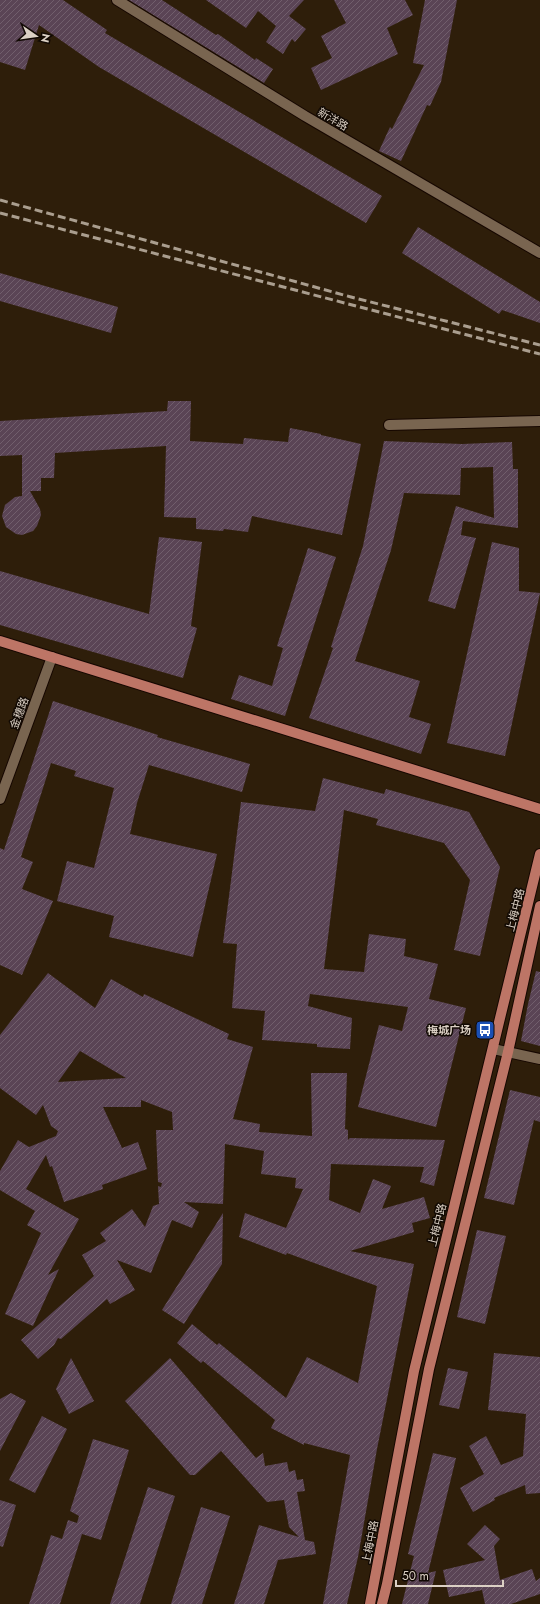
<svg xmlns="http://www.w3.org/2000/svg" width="540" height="1604" font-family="Jost,'Noto Sans SC',sans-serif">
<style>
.building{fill:url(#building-hatch);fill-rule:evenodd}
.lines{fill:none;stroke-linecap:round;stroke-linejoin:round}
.minor-casing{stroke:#160700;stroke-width:12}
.tertiary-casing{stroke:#160700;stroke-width:12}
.primary-casing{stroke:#160700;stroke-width:12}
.minor{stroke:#796550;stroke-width:10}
.tertiary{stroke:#796550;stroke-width:10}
.primary{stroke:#bd7566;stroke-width:10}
.rail{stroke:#aa9e8f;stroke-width:3;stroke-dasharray:8 4;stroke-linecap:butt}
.labels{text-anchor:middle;stroke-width:3;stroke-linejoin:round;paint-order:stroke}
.street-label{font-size:11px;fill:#dbd0c4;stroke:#110903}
.poi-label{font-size:11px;font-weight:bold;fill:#dbd0c4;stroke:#110903;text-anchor:end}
</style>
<defs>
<pattern id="building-hatch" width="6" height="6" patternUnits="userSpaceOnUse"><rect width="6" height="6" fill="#5a4455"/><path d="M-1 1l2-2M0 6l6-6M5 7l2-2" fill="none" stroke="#715e6c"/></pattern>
</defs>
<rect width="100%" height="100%" fill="#2e1e0a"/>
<path class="building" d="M 0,0 L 63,0 L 107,30 L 105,33 L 382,196 L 366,223 L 99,67 L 39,25 L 25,70 L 0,62 Z
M 129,0 L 162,0 L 216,35 L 218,34 L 255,60 L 256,58 L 273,69 L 264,83 Z
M 206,0 L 304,0 L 289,16 L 306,29 L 295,42 L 292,39 L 283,54 L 266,42 L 276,26 L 258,11 L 246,28 Z
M 334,0 L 405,0 L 413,15 L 387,28 L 398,54 L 321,90 L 311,68 L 332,58 L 321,36 L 346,23 Z
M 425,0 L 457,0 L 441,82 L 430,106 L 427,105 L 401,161 L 379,151 L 390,127 L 392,129 L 424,65 L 413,63 Z
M 418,227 L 540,302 L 540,323 L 502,310 L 499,314 L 402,253 Z
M 0,273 L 118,307 L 111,333 L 0,301 Z
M 168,401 L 191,401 L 190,441 L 243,444 L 244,438 L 288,442 L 290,428 L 321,434 L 321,435 L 361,444 L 342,535 L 252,516 L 248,532 L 224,529 L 223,531 L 196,529 L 196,518 L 164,517 L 166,446 L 55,453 L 54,478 L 41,478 L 41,491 L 30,491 L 40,509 L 41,515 L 37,526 L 33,531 L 22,535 L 16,534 L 6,527 L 2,516 L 5,505 L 15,497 L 22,496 L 22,455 L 0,456 L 0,421 L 167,411 Z
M 384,441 L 462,444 L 512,442 L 513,469 L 518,469 L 518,528 L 463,521 L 461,535 L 476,538 L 455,609 L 428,601 L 456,506 L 494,518 L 493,467 L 461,468 L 460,495 L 404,493 L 391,550 L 355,661 L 420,681 L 409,717 L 431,724 L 421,754 L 309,718 L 333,648 L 331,647 L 363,546 Z
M 159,537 L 202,542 L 191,626 L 197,628 L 183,678 L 0,625 L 0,571 L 149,614 Z
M 492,542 L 519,548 L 519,591 L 540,593 L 505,756 L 447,743 Z
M 308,548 L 336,557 L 285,716 L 231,699 L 239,675 L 272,686 L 283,648 L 277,646 Z
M 53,701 L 158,735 L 157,737 L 250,764 L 242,792 L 149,765 L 137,803 L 130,834 L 217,854 L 193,957 L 109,937 L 114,916 L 57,901 L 67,861 L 94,868 L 114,788 L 74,776 L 76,771 L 51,763 L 21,857 L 33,862 L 22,889 L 53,901 L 22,975 L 0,965 L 0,848 L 4,850 Z
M 323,778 L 384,794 L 386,789 L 469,812 L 500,867 L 480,956 L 454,950 L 470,880 L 444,843 L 376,825 L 378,819 L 344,810 L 324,969 L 364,972 L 369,934 L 406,939 L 404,956 L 438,964 L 429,999 L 466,1008 L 436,1127 L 358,1107 L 379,1025 L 402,1031 L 408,1007 L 310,994 L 308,1006 L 352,1018 L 350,1049 L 317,1047 L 317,1044 L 262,1040 L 265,1011 L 232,1008 L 237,944 L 223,943 L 241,802 L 315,811 Z
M 536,971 L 540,972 L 540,1046 L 521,1041 L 528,1004 Z
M 48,973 L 95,1008 L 111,979 L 143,997 L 144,994 L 229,1034 L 227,1039 L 253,1047 L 233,1119 L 260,1124 L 259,1132 L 312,1136 L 311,1073 L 347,1073 L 345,1129 L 348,1130 L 348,1140 L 350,1138 L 445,1140 L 434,1186 L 420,1182 L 424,1167 L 331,1164 L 329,1200 L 360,1213 L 373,1179 L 391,1186 L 382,1209 L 424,1197 L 430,1218 L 412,1223 L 414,1232 L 350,1251 L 414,1264 L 377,1449 L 358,1557 L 347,1604 L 323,1604 L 350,1455 L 304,1443 L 304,1445 L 271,1428 L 275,1420 L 203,1361 L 201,1363 L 177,1343 L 192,1324 L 217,1345 L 219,1343 L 286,1398 L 307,1357 L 358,1383 L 377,1286 L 287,1253 L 286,1255 L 239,1237 L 245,1213 L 286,1228 L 303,1189 L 295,1188 L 296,1178 L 261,1174 L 264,1151 L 225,1144 L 223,1204 L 184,1202 L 199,1212 L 192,1228 L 172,1220 L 151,1273 L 117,1260 L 135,1290 L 110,1304 L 107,1299 L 61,1339 L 58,1338 L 54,1345 L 38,1359 L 21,1340 L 94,1276 L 82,1255 L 106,1241 L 100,1233 L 132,1209 L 145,1227 L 153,1206 L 159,1204 L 158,1186 L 161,1187 L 162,1183 L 158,1182 L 156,1130 L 173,1130 L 172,1112 L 141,1100 L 141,1107 L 103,1107 L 122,1148 L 138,1142 L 147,1169 L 102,1185 L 103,1189 L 64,1202 L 52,1166 L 50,1167 L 46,1155 L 26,1189 L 79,1219 L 48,1275 L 59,1269 L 33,1326 L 5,1314 L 41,1233 L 27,1225 L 35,1211 L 0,1190 L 0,1171 L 18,1140 L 29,1147 L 56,1136 L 58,1131 L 51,1126 L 43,1105 L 36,1115 L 0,1088 L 0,1035 ZM 80,1051 L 126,1078 L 58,1082 Z
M 510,1090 L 540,1097 L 540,1122 L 534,1120 L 514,1205 L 484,1198 Z
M 223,1213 L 222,1264 L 184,1324 L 162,1310 Z
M 477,1230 L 506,1236 L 485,1324 L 457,1317 Z
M 494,1353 L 540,1357 L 540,1493 L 526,1494 L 525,1485 L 494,1498 L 495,1500 L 473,1512 L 460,1488 L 484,1474 L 469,1446 L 486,1436 L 501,1465 L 523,1456 L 526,1414 L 488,1410 Z
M 71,1358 L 94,1401 L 69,1414 L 56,1389 Z
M 170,1358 L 256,1458 L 263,1453 L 265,1466 L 287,1462 L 289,1472 L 295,1470 L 297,1480 L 303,1479 L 305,1491 L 297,1492 L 305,1540 L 314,1542 L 316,1554 L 278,1560 L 264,1604 L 234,1604 L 259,1525 L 299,1537 L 289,1527 L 284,1500 L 267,1502 L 221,1451 L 195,1475 L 190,1475 L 125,1401 Z
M 448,1368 L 468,1372 L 459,1409 L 439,1405 Z
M 11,1393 L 26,1401 L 0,1451 L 0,1399 Z
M 42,1416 L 67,1429 L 35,1493 L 9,1480 Z
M 93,1439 L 129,1450 L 101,1540 L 82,1534 L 60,1604 L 29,1604 L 51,1535 L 62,1539 L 68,1520 L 77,1523 L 79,1516 L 70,1511 Z
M 433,1453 L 456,1458 L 428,1573 L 436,1571 L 428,1604 L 402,1604 L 414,1556 L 408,1554 Z
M 148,1487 L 175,1496 L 140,1604 L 110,1604 Z
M 0,1500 L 16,1505 L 3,1547 L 0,1546 Z
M 201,1507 L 230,1516 L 202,1604 L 171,1604 Z
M 485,1525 L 500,1539 L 494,1546 L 500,1580 L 532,1569 L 536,1581 L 540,1578 L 540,1594 L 511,1604 L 485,1604 L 482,1590 L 449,1597 L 443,1570 L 485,1560 L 467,1544 Z"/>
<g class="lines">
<defs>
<path id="minor" d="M 389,425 L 540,421
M 0,799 L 52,657
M 493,1049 L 540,1059"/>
<path id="tertiary" d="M 117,0 L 305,116 L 540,253"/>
<path id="primary" d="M 0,641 L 540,809
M 370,1604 L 414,1371 L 540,854
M 382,1604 L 387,1584 L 429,1369 L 508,1052 L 540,906"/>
</defs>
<use href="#minor" class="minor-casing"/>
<use href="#tertiary" class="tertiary-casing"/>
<use href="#primary" class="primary-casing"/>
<use href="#minor" class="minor"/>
<use href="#tertiary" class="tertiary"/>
<use href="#primary" class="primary"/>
<path class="rail" d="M 0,200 L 351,297 L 540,345
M 0,213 L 540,354"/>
</g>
<defs>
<symbol id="bus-square" viewBox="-11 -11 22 22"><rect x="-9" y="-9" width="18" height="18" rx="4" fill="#1a4fb4" stroke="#110903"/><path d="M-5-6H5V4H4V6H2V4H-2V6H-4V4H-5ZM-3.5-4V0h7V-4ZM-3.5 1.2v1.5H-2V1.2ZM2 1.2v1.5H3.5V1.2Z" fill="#fff"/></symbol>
</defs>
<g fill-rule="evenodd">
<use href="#bus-square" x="474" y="1019" width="22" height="22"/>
</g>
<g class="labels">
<g class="street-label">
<text transform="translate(333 119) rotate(30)" y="4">新洋路</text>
<text transform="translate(19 713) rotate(-70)" y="4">金穗路</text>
<text transform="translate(515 910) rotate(-76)" y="4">上梅中路</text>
<text transform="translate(437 1225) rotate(-76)" y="4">上梅中路</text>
<text transform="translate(370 1542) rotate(-79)" y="4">上梅中路</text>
</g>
<g class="poi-label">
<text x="471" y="1034">梅城广场</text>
</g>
</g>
<g transform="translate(36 36) rotate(103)" stroke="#110903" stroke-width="3" paint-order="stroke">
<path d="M0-3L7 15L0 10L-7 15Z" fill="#dbd0c4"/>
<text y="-6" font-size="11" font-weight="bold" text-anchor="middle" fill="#dbd0c4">N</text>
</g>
<path d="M396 1580v6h107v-6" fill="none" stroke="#dbd0c4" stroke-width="2"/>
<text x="402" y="1580" font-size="12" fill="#dbd0c4" stroke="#110903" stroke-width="3" paint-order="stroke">50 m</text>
</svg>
